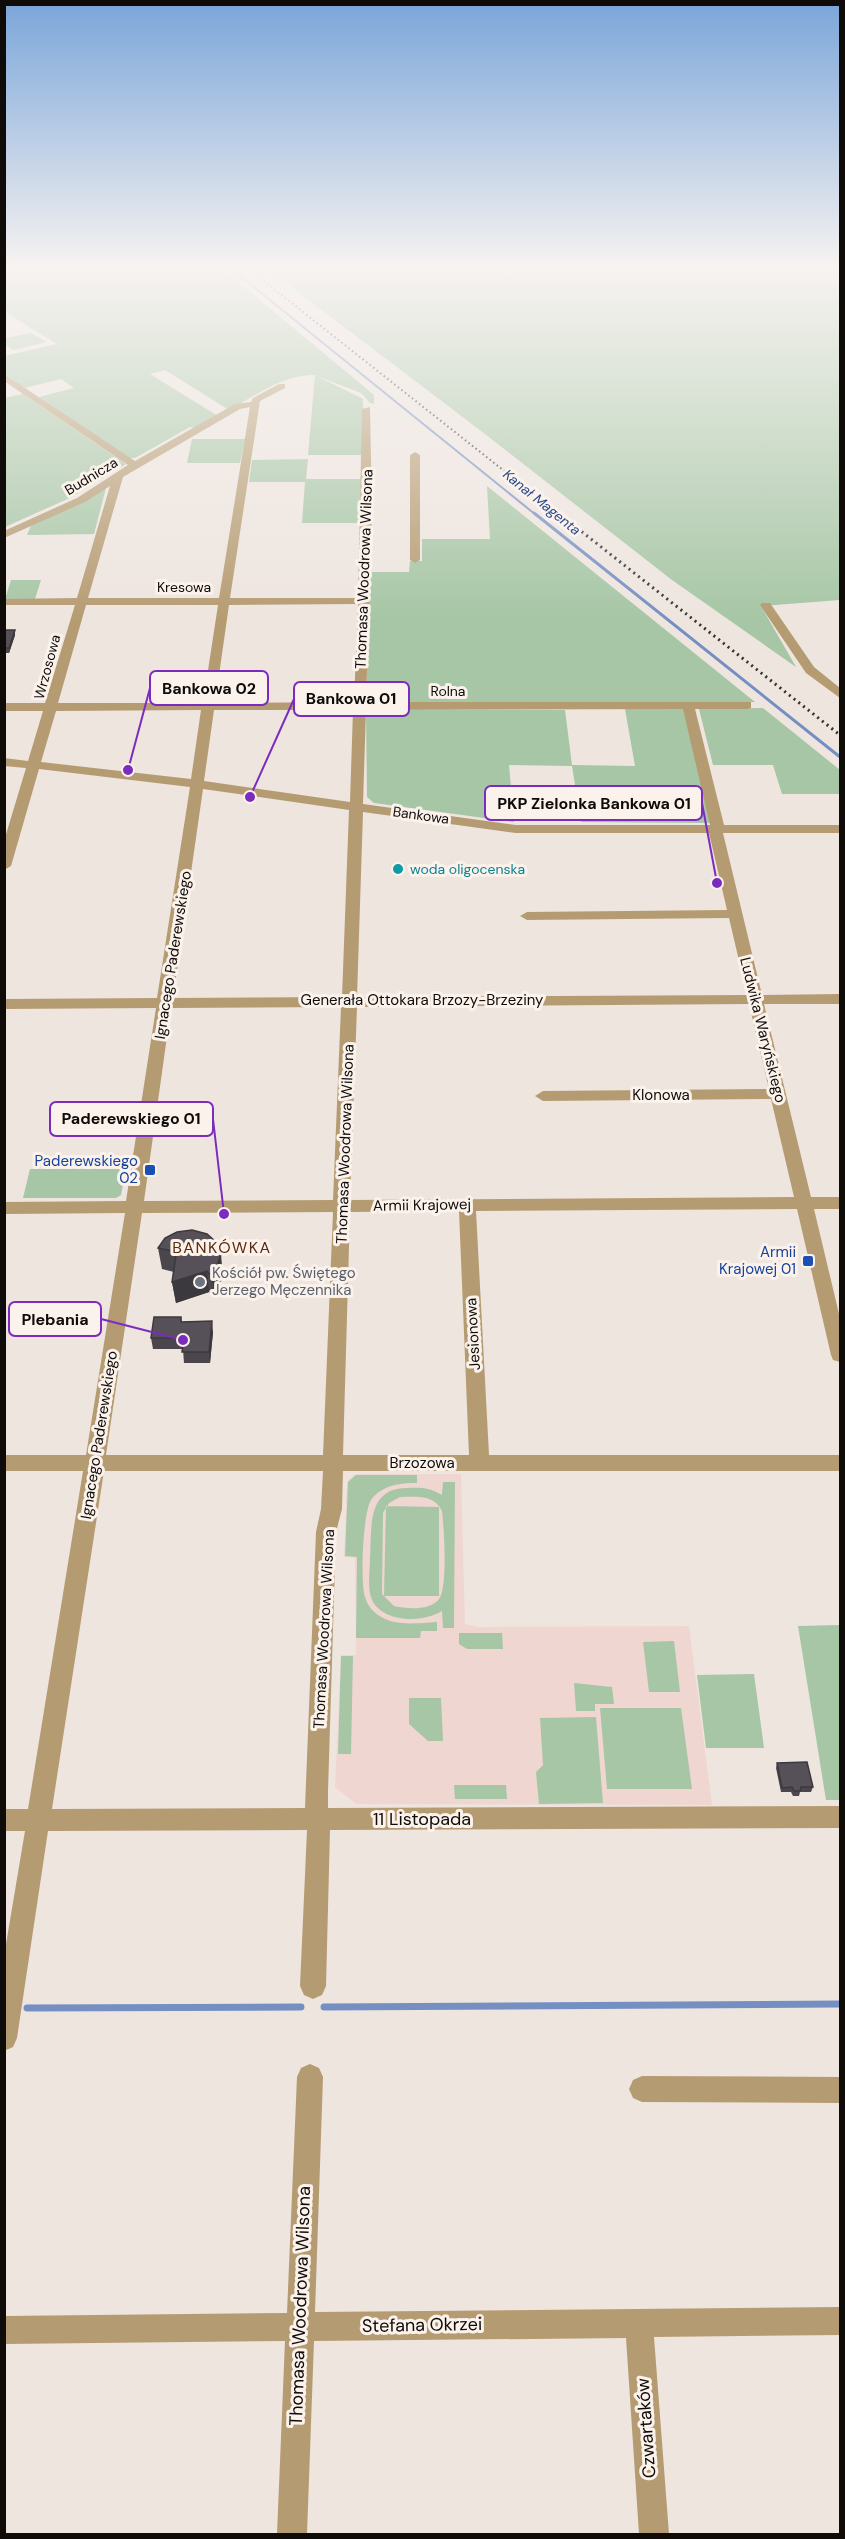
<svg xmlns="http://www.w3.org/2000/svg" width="845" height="2539" font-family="'DM Sans',sans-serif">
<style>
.education{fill:#f0d6d1}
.green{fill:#a6c6a5;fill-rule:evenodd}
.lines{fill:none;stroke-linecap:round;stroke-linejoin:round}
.stream-far2{stroke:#758fc3;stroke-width:2}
.stream-far1{stroke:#758fc3;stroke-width:3}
.stream{stroke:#758fc3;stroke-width:7}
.minor{fill:#b59b71;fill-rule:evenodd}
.rail-far1{stroke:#35312f;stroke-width:2;stroke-dasharray:1.5 3;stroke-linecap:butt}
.rail{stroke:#35312f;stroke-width:3;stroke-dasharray:2 4;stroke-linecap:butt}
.wall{fill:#4a464c}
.shaded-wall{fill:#3c393e}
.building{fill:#565158;stroke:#3c393e;stroke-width:1.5}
.culture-dot{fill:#0f9aa8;stroke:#fbf2ec;stroke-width:2}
.transit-dot{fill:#1a4fb4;stroke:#fbf2ec;stroke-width:2}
.worship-dot{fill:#6b7280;stroke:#fbf2ec;stroke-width:2}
.labels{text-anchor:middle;stroke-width:6;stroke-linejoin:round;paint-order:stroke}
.far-street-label{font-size:14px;fill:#0e0b09;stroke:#fbf2ec}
.far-water-label{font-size:14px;font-style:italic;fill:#2c4a8b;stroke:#fbf2ec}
.far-culture-label{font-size:14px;fill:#0d838f;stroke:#fbf2ec;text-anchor:start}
.street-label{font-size:15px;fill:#0e0b09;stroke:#fbf2ec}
.transit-label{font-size:15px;fill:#164399;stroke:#fbf2ec;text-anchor:end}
.worship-label{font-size:15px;fill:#5b616d;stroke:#fbf2ec;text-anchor:start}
.neighbourhood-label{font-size:16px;letter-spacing:1.5px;fill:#5c2c10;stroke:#fbf2ec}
.near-street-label{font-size:18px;fill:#0e0b09;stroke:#fbf2ec}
.leader{fill:none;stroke:#7b2cbf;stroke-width:2}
.callout-dot{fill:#7b2cbf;stroke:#fbf2ec;stroke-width:2}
.callout{fill:#fbf2ec;stroke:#7b2cbf;stroke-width:2}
.callout-label{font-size:16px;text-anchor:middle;font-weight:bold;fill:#0e0b09}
</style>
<rect width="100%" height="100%" fill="#eee5df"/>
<path class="education" d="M 355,1474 L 461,1474 L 465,1624 L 479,1627 L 689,1626 L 712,1805 L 356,1804 L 335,1787 L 341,1655 L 356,1655 L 355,1558 L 344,1557 L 347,1481 Z"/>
<path class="green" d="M 5,267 L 220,267 L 374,395 L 374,404 L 370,403 L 361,393 L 317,376 L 363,399 L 363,455 L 308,455 L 315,375 C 284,374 256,395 229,410 L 165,370 L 150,374 L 218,416 L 197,428 L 190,427 L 135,458 L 127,458 L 39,397 L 74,388 L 61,379 L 24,388 L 5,374 L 4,356 L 57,344 L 5,312 Z
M 265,267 L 840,267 L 840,600 L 761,606 L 796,667 L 672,580 L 485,434 Z
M 31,333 L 47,342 L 13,350 L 5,344 L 5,338 Z
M 23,394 L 126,464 L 72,497 L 5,527 L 4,398 Z
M 192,439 L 245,439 L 240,463 L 187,463 Z
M 308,459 L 306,479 L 361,479 L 360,523 L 302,523 L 305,482 L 249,482 L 252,460 Z
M 487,486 L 755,702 L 366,703 L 370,572 L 409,572 L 410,561 L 422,561 L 422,539 L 490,539 Z
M 106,488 L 94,534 L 27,535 L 31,526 Z
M 11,580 L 41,580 L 35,599 L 5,599 Z
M 763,708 L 840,770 L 840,794 L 782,794 L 773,765 L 713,765 L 699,709 Z
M 625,709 L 686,709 L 712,823 L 581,822 L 572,766 L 509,765 L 514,822 L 374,803 L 367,797 L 366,710 L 565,710 L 572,765 L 635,766 Z
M 30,1169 L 126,1169 L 121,1195 L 116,1198 L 23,1198 Z
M 356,1475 L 417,1475 L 417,1483 C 400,1483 382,1485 371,1500 C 363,1512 360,1582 365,1597 C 367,1604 372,1611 378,1615 C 395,1627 418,1623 437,1622 L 437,1631 L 421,1631 L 420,1638 L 356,1638 L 357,1557 L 345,1556 L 348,1482 Z
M 443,1482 L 455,1482 L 454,1628 L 443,1628 L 442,1611 C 423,1623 383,1623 372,1600 C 367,1588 370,1571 370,1558 C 372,1529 366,1488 407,1488 C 420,1487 431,1488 442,1495 ZM 400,1497 C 416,1497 434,1494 442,1511 C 444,1527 448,1588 439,1599 C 430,1611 407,1609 394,1606 L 382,1594 L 383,1513 L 389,1503 Z
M 386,1506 L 439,1507 L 439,1596 L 384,1596 Z
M 840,1625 L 840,1800 L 826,1800 L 798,1626 Z
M 459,1633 L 502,1633 L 503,1649 L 467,1649 L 459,1644 Z
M 674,1641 L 680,1692 L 649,1692 L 643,1642 Z
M 341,1656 L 353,1656 L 351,1754 L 338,1754 Z
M 754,1674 L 764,1748 L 706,1748 L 697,1675 Z
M 574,1683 L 612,1687 L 614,1704 L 595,1704 L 595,1711 L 576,1711 Z
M 409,1698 L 441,1698 L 443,1741 L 428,1741 L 409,1724 Z
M 600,1708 L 681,1708 L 692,1789 L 607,1789 Z
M 596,1717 L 603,1803 L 539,1804 L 536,1772 L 543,1765 L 540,1718 Z
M 454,1785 L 506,1785 L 507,1799 L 455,1799 Z"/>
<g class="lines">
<path class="stream-far2" d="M 229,267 L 536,515"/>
<path class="stream-far1" d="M 534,513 L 840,757"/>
<path class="stream" d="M 324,2007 L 840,2004
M 27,2008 L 301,2007"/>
<path class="minor" d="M 4,374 L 135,461 L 235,404 L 251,402 L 253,398 L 279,384 L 285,384 L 285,388 L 260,401 L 230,598 L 358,598 L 362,409 L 370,407 L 372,510 L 366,702 L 751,702 L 751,708 L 747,709 L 695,709 L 724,825 L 840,825 L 840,833 L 723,833 L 762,995 L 840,994 L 840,1004 L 764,1004 L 811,1197 L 840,1197 L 840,1209 L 814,1209 L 840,1318 L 840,1362 L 833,1360 L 831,1355 L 797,1209 L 476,1211 L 489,1455 L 840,1455 L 840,1471 L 343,1471 L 342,1509 L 336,1532 L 328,1791 L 328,1808 L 840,1806 L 840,1828 L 330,1830 L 326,1986 L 322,1995 L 313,1999 L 304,1995 L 300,1986 L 307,1830 L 48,1831 L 17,2038 L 13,2047 L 4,2051 L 4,1956 L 25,1831 L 4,1831 L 4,1809 L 28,1809 L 83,1471 L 4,1471 L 4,1455 L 86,1455 L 125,1213 L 4,1214 L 4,1202 L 126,1201 L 156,1008 L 4,1009 L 4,999 L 157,998 L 190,787 L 39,769 L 11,866 L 4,870 L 4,841 L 26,768 L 4,766 L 4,758 L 28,761 L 43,711 L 4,711 L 4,703 L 45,703 L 75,605 L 4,605 L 4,599 L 77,598 L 110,486 L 85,502 L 4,538 L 4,531 L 77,498 L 128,465 L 4,381 ZM 250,407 L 219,598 L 88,598 L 123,477 L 240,409 ZM 358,604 L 354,702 L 215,703 L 229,605 ZM 86,605 L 218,605 L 203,703 L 58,703 ZM 683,709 L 710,825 L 516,825 L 363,804 L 366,710 ZM 201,710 L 191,779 L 41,762 L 56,711 ZM 214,710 L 353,710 L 350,802 L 204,781 ZM 203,789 L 349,810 L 342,997 L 173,998 ZM 363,812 L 516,833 L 709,833 L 727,910 L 527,912 L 520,916 L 527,920 L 729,918 L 747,995 L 357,997 ZM 749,1004 L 769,1089 L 543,1091 L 535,1096 L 543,1101 L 771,1099 L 794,1197 L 350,1200 L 357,1007 ZM 341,1007 L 333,1200 L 144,1201 L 171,1008 ZM 459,1211 L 469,1455 L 343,1455 L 350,1212 ZM 333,1212 L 323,1455 L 106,1455 L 142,1213 ZM 104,1471 L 323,1471 L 321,1509 L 316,1532 L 305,1808 L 52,1809 Z
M 415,452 L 420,455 L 420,560 L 415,563 L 410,560 L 410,455 Z
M 762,603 L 770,603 L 814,667 L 840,688 L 840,698 L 806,673 L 760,605 Z
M 310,2064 L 319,2068 L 323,2077 L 315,2312 L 840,2307 L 840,2335 L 654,2337 L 669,2534 L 639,2534 L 626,2338 L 314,2341 L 307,2534 L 277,2534 L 285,2341 L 4,2344 L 4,2316 L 287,2313 L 297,2077 L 301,2068 Z
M 642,2076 L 840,2077 L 840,2103 L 642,2102 L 633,2098 L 629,2089 L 633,2080 Z"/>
<path class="rail-far1" d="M 246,267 L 560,515"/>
<path class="rail" d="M 558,513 L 840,735"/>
</g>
<path class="wall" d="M 4,630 L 15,635 L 9,653 L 4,653 Z
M 217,1243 L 223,1276 L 215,1298 L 209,1292 L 176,1303 L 172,1282 L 174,1272 L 162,1269 L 158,1248 Z
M 181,1317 L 182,1322 L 213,1332 L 210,1363 L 184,1363 L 183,1349 L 153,1349 L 151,1338 Z
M 777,1763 L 813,1787 L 811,1792 L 800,1792 L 799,1796 L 793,1796 L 791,1792 L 781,1792 L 776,1768 Z"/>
<path class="shaded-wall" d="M 15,630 L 15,635 L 9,653 L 9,648 Z
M 221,1255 L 223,1276 L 215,1298 L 212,1277 Z
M 207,1271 L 209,1292 L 176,1303 L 172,1282 Z
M 212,1321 L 213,1332 L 210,1363 L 209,1352 Z"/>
<path class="building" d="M 4,630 L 15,630 L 9,648 L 4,648 Z
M 192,1230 L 207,1234 L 217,1243 L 221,1255 L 212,1277 L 207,1271 L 172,1282 L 176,1255 L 172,1251 L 158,1248 L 165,1238 L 177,1232 Z
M 154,1317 L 181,1317 L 181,1322 L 212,1321 L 209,1352 L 182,1352 L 184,1338 L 151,1338 Z
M 807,1762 L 813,1787 L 801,1787 L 800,1791 L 794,1791 L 792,1787 L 782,1788 L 777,1763 Z"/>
<linearGradient id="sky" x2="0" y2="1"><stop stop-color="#7aa5d9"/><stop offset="0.43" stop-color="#f7f3f1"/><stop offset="1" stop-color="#f7f3f1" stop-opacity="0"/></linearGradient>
<rect width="845" height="622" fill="url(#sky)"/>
<circle class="culture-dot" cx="398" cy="869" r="6"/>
<g class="transit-dot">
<rect x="144" y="1164" width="12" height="12" rx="3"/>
<rect x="802" y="1255" width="12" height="12" rx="3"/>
</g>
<circle class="worship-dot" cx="200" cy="1282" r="6"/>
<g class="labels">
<g class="far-street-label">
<text transform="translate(91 476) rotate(-31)" y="5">Budnicza</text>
<text x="184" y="592">Kresowa</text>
<text transform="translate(47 667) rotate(-75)" y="5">Wrzosowa</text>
<text x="448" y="696">Rolna</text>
<text transform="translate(421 815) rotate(8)" y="5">Bankowa</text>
</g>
<g class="far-water-label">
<text transform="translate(542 502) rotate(39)" y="5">Kanał Magenta</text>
</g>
<g class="far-culture-label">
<text x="410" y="874">woda oligocenska</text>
</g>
<g class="street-label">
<text transform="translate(364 569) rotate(-88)" y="5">Thomasa Woodrowa Wilsona</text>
<text transform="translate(173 955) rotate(-81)" y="5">Ignacego Paderewskiego</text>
<text x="422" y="1005">Generała Ottokara Brzozy-Brzeziny</text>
<text transform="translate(763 1030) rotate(76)" y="5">Ludwika Waryńskiego</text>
<text x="661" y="1100">Klonowa</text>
<text transform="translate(345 1144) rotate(-88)" y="5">Thomasa Woodrowa Wilsona</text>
<text transform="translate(422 1205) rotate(-1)" y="5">Armii Krajowej</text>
<text transform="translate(473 1334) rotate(-93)" y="5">Jesionowa</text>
<text transform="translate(99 1435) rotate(-81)" y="5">Ignacego Paderewskiego</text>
<text x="422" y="1468">Brzozowa</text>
<text transform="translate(324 1629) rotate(-87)" y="5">Thomasa Woodrowa Wilsona</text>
</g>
<g class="transit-label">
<text x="138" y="1166">Paderewskiego<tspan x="138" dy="17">02</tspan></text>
<text x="796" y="1257">Armii<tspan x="796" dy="17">Krajowej 01</tspan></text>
</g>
<g class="worship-label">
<text x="212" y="1278">Kościół pw. Świętego<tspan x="212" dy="17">Jerzego Męczennika</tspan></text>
</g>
<g class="neighbourhood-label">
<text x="222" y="1253">BANKÓWKA</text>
</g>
<g class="near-street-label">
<text x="422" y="1825">11 Listopada</text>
<text transform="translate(300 2306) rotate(-88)" y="6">Thomasa Woodrowa Wilsona</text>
<text transform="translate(422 2325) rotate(-1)" y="6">Stefana Okrzei</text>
<text transform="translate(646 2428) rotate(-94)" y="6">Czwartaków</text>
</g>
</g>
<path class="leader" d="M128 770L150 688M250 797L294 699M717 883L702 803M224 1214L213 1119M183 1340L101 1319"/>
<g class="callout-dot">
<circle cx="128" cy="770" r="6"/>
<circle cx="250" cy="797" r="6"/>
<circle cx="717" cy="883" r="6"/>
<circle cx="224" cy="1214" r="6"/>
<circle cx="183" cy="1340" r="6"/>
</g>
<g class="callout">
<rect x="150" y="671" width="118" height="34" rx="6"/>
<rect x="294" y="682" width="115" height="34" rx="6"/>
<rect x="485" y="786" width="217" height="34" rx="6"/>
<rect x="50" y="1102" width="163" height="34" rx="6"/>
<rect x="9" y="1302" width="92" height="34" rx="6"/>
</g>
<g class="callout-label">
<text x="209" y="694">Bankowa 02</text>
<text x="351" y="704">Bankowa 01</text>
<text x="594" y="809">PKP Zielonka Bankowa 01</text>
<text x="131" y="1124">Paderewskiego 01</text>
<text x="55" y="1325">Plebania</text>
</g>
<rect width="845" height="2539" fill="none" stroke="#0e0b09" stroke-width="12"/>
</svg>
